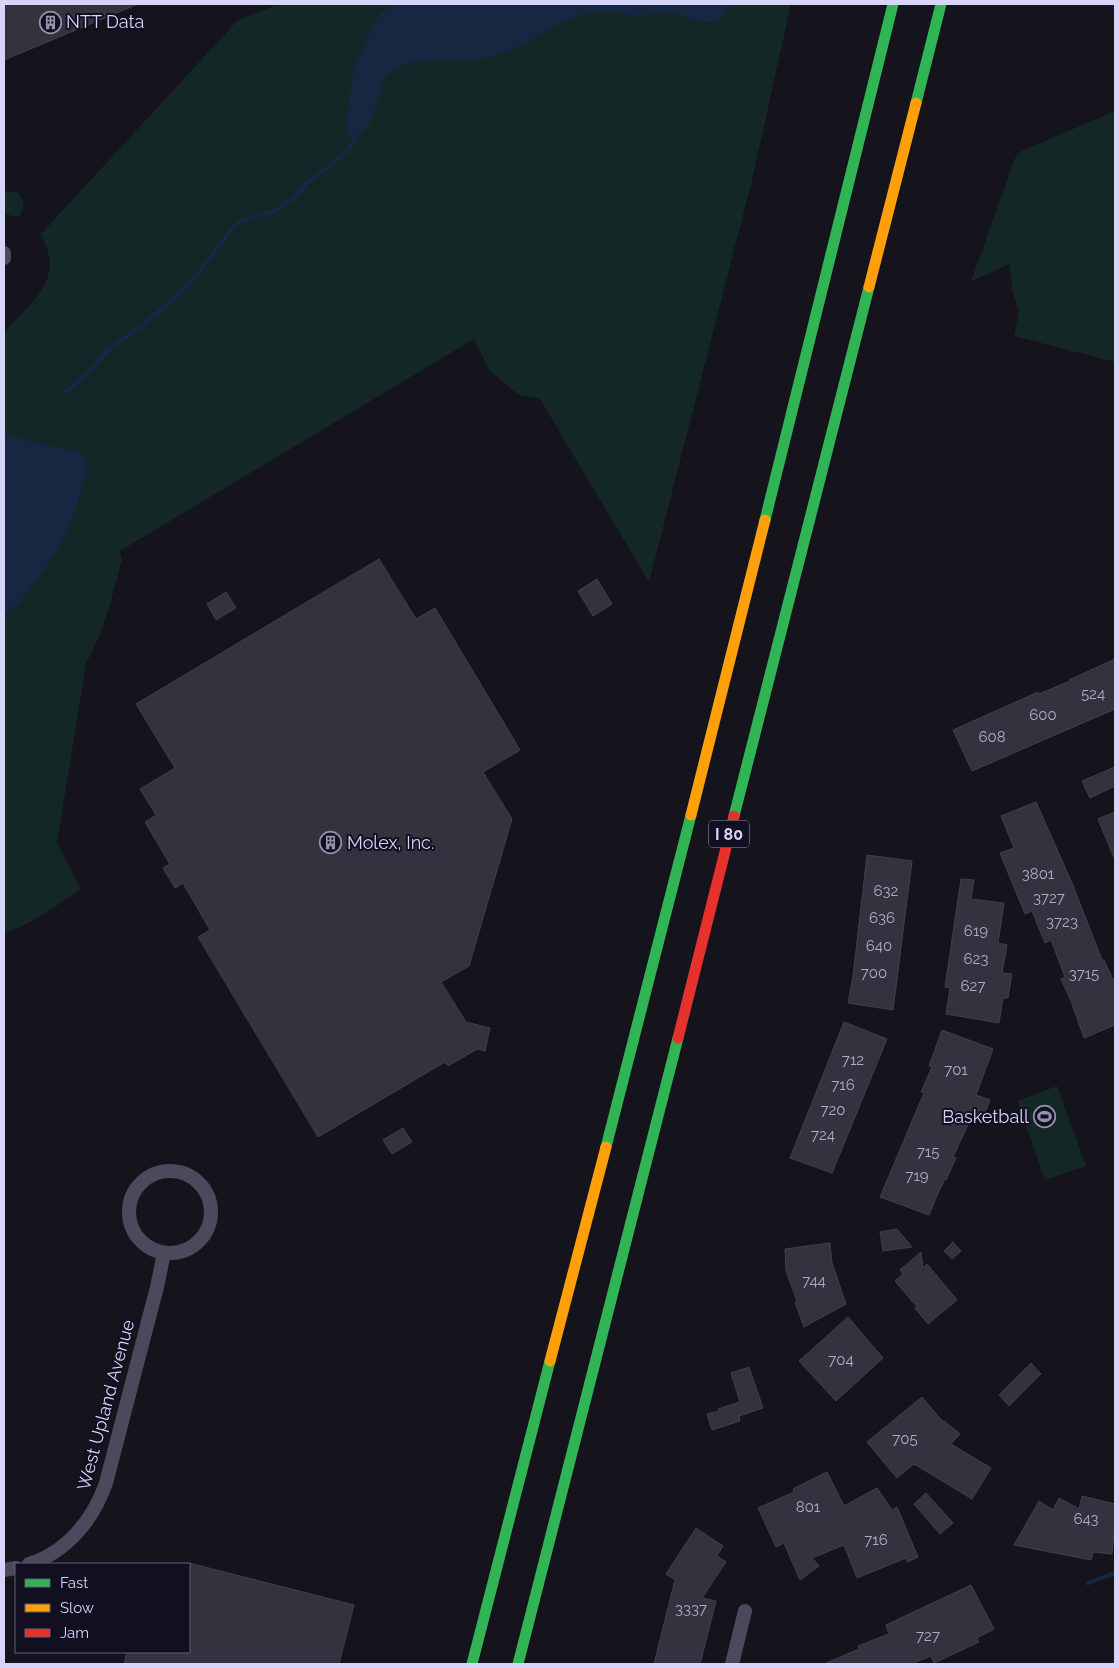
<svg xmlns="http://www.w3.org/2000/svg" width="1119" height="1668" font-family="Raleway,sans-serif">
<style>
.green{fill:#132726}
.water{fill:#152741}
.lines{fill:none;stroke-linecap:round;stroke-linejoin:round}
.stream{stroke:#152741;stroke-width:4.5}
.building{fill:#33323e;stroke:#413f4f}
.street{stroke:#4a4a5c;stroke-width:14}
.fast{stroke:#30b455;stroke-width:11}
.slow{stroke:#ff9f0a;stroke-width:11}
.jam{stroke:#e5322d;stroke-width:11}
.labels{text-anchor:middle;stroke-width:4;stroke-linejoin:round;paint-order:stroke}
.number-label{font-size:15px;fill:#aeaccb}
.shield{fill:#121020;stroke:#9c99b9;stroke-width:1}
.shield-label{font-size:16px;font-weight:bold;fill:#d7d4fa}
.poi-label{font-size:18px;fill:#d7d4fa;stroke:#121020;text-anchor:start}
.street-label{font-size:18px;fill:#d7d4fa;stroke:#121020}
</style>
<rect width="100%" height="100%" fill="#15141c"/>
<path class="green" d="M 278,4 L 791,4 L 753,176 L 649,582 L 540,399 L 519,395 L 490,371 L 474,339 L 120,551 L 122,560 L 109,608 L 99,637 L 86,664 L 57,843 L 81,889 C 58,904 30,926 4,933 L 4,332 C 23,311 55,288 49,257 C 48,249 44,241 41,234 L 237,21 Z
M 1115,111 L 1115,362 L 1014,336 L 1019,312 L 1012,290 L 1010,264 L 971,281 L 1017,153 Z
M 7,191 L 18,193 C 26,201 24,208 19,217 L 4,214 L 4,193 Z
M 1057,1086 L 1086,1166 L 1045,1180 L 1017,1101 Z"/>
<path class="water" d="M 393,4 L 729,4 C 728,13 723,20 713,22 C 698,24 684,14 669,13 C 658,12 646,16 635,16 C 629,16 623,13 616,12 C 604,11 590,13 579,16 C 560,22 545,33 528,42 C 514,50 498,55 482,59 C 457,63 418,55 396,69 C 393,71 389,73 387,76 C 374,92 378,137 351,137 L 347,132 L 347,122 L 353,71 L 371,28 L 380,14 Z
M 4,433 L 41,444 L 74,450 L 80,454 L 85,461 L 88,469 L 71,523 L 55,555 L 21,602 L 4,614 Z"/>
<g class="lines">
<path class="stream" d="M 66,392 L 89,372 L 109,349 L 144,324 L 189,285 L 234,226 L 242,220 L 275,211 L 293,199 L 307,183 L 347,152 L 356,137
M 1088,1583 L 1115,1573"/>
</g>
<path class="building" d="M 4,4 L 138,4 L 4,60 Z
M 379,559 L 416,619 L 435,608 L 520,750 L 483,772 L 512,819 L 469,966 L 441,982 L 466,1022 L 490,1028 L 485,1051 L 477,1049 L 448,1066 L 445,1062 L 318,1137 L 198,937 L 210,930 L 183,883 L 175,888 L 163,868 L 170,864 L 145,822 L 156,815 L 140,789 L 175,768 L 136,704 Z
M 597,579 L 612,604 L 593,616 L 578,591 Z
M 226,592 L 236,608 L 216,620 L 207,604 Z
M 1115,659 L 1115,709 L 972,771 L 953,730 L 1038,692 L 1039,694 L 1070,681 L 1069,680 Z
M 1115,767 L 1115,786 L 1090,798 L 1082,781 Z
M 1036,802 L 1072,883 L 1102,960 L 1104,960 L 1115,984 L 1115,1025 L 1084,1038 L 1071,1001 L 1061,979 L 1065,977 L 1051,940 L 1045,943 L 1032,911 L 1025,914 L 1000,853 L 1014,848 L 1001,816 Z
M 1115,812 L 1115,860 L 1098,819 Z
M 867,855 L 912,861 L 893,1010 L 848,1003 L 853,976 Z
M 961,879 L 974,880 L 971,899 L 1004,903 L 998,943 L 1007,945 L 1002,973 L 1012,974 L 1008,998 L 1003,998 L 999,1023 L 946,1014 L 950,988 L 945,987 Z
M 844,1022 L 887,1039 L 832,1173 L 790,1158 Z
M 942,1030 L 993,1049 L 976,1095 L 990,1100 L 982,1120 L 972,1116 L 953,1157 L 956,1158 L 946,1180 L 945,1179 L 939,1191 L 929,1215 L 880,1197 L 924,1093 L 921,1092 L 932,1067 L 929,1066 Z
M 403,1128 L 412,1142 L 392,1154 L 383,1140 Z
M 897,1229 L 912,1247 L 883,1251 L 880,1232 Z
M 953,1242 L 961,1251 L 952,1259 L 944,1251 Z
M 830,1243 L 832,1263 L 846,1304 L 804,1327 L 795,1302 L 797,1301 L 786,1271 L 785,1249 Z
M 921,1252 L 923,1268 L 927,1264 L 957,1300 L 928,1324 L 915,1308 L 917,1307 L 895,1281 L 903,1274 L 900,1270 Z
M 848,1317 L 883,1358 L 836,1401 L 799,1361 Z
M 1031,1363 L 1041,1374 L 1009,1406 L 999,1395 Z
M 749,1367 L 763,1408 L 739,1416 L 740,1421 L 712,1430 L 707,1414 L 719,1411 L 718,1409 L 740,1402 L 731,1373 Z
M 922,1397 L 943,1422 L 944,1421 L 960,1434 L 951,1444 L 991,1468 L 972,1499 L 914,1464 L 897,1478 L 867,1442 Z
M 827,1472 L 844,1506 L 877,1488 L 892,1510 L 897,1507 L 918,1557 L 907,1562 L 906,1558 L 857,1578 L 844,1545 L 812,1558 L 819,1566 L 800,1580 L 784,1543 L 776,1547 L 758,1508 L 794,1492 L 793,1489 Z
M 926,1493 L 953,1523 L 940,1534 L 914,1504 Z
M 1082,1496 L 1115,1504 L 1115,1522 L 1112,1554 L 1093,1552 L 1091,1560 L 1014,1545 L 1039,1501 L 1053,1510 L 1059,1498 L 1079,1509 Z
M 696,1528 L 723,1546 L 717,1556 L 726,1562 L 702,1598 L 716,1601 L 700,1664 L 654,1664 L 675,1580 L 666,1574 Z
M 189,1563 L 354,1605 L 339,1664 L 124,1664 L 127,1652 L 189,1652 Z
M 971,1585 L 994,1629 L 977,1638 L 979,1642 L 934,1663 L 931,1656 L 911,1664 L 824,1664 L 859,1649 L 858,1646 L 889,1634 L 886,1625 Z"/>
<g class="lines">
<path class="street" d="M 4,258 L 4,253
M129 1212a41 41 0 1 1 82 0a41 41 0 1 1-82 0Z
M 29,1564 C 67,1552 93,1520 106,1483 L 157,1287 L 164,1253
M 4,1570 L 16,1568
M 732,1664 L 745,1611"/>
<path class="fast" d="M 916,103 L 941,4
M 765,520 L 893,4
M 734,816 L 869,287
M 606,1147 L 691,815
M 472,1664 L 550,1361
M 518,1664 L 678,1038"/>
<path class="slow" d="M 869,287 L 916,103
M 691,815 L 765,520
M 550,1361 L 606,1147"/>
<path class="jam" d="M 678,1038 L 734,816"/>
</g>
<defs>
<symbol id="building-ring" viewBox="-11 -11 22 22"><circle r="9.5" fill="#121020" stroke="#9391ac" stroke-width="1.5"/><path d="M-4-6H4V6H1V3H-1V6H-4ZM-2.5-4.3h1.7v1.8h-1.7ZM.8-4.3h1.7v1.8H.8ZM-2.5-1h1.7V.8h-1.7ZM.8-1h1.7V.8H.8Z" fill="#9391ac"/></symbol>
<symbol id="stadium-ring" viewBox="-11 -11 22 22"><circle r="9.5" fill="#121020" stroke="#9391ac" stroke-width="1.5"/><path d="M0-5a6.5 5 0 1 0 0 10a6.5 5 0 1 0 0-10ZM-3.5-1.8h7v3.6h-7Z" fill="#9391ac"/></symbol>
</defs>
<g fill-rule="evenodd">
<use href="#building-ring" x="38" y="10" width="25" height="25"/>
<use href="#building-ring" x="318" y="830" width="25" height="25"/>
<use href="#stadium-ring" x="1032" y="1104" width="25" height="25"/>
</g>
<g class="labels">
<g class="number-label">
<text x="1093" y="699">524</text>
<text x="1043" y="720">600</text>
<text x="992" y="742">608</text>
<text x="1038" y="879">3801</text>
<text x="886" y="896">632</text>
<text x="1049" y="903">3727</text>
<text x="882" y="923">636</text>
<text x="1062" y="927">3723</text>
<text x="976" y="936">619</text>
<text x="879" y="951">640</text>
<text x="976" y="964">623</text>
<text x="874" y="978">700</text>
<text x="1084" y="979">3715</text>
<text x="973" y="991">627</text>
<text x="853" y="1065">712</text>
<text x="956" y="1075">701</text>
<text x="843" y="1090">716</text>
<text x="833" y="1115">720</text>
<text x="823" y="1140">724</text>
<text x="928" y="1157">715</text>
<text x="917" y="1181">719</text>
<text x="814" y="1286">744</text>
<text x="841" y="1365">704</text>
<text x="905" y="1444">705</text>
<text x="808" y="1512">801</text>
<text x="1086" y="1524">643</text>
<text x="876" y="1545">716</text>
<text x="691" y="1614">3337</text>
<text x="928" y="1641">727</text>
</g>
<rect class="shield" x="709" y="820.5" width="40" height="27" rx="4"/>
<g class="shield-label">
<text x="729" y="840">I 80</text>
</g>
<g class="poi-label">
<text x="66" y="28">NTT Data</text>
<text x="347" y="849">Molex, Inc.</text>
<text x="1029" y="1123" text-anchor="end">Basketball</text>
</g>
<g class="street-label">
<text transform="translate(106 1405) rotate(-75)" y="6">West Upland Avenue</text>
</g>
</g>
<rect width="1119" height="1668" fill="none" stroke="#d7d4fa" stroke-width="10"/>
<rect x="15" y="1563" width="175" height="90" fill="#121020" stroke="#615e77"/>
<rect x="25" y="1579" width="25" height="8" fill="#30b455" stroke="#615e77"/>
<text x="60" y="1588" font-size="15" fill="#d7d4fa">Fast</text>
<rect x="25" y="1604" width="25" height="8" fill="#ff9f0a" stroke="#615e77"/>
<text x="60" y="1613" font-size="15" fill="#d7d4fa">Slow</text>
<rect x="25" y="1629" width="25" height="8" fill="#e5322d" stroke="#615e77"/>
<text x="60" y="1638" font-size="15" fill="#d7d4fa">Jam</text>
</svg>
